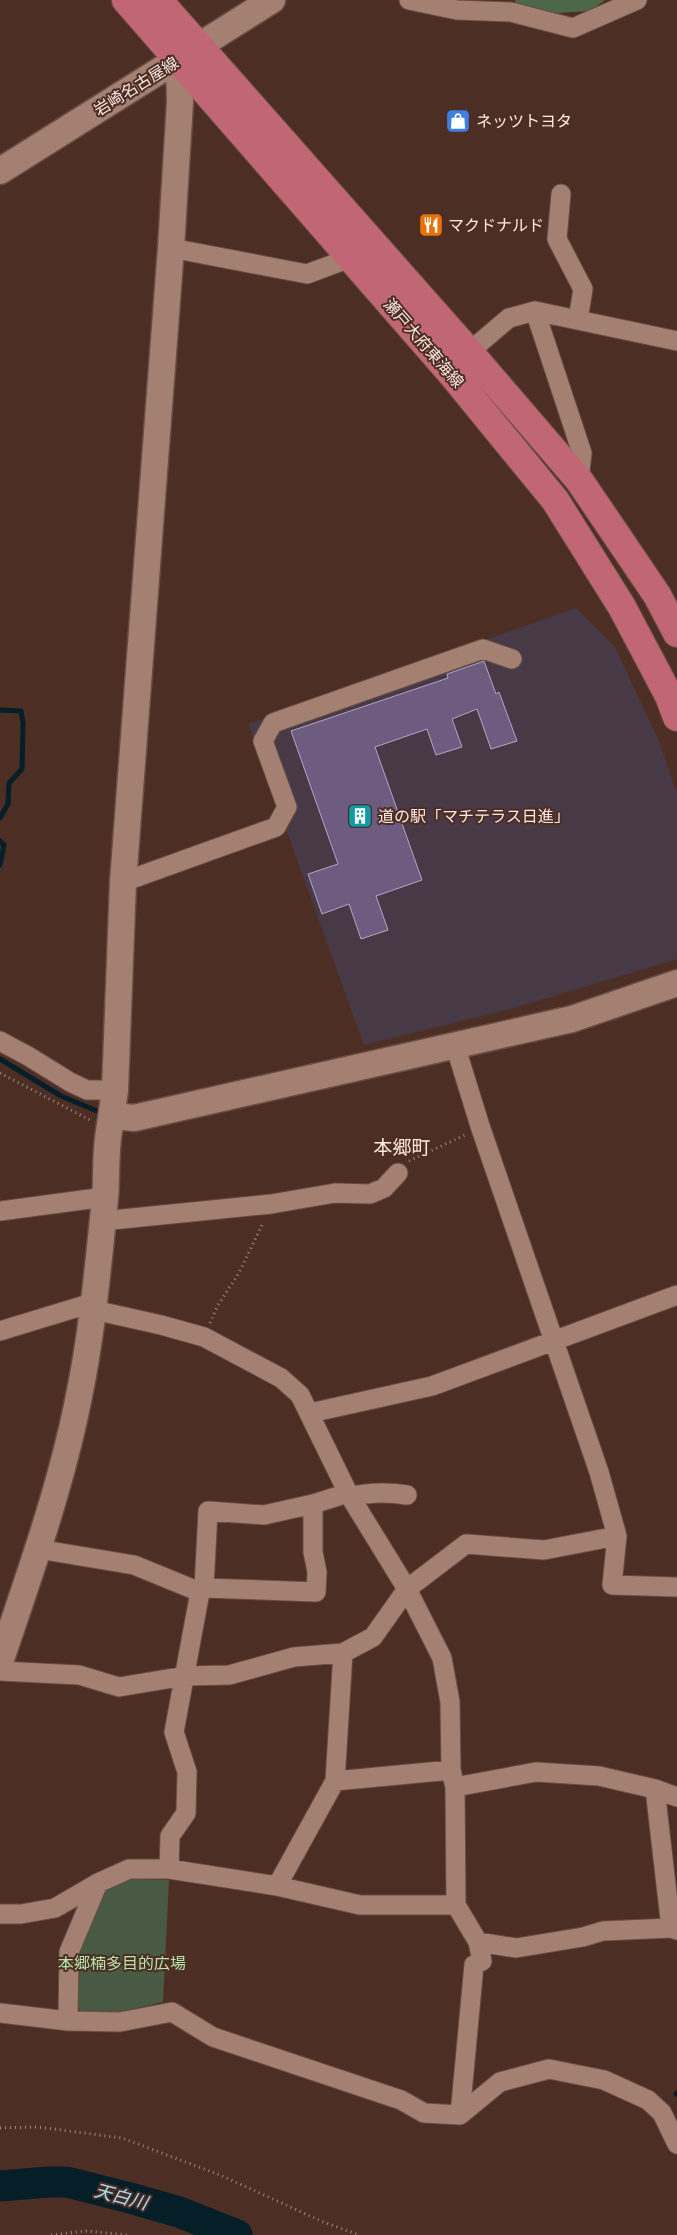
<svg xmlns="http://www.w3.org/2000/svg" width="677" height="2235" font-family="'Roboto Condensed','Noto Sans JP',sans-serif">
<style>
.commercial{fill:#483947}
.green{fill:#485944}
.forest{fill:#4d6848}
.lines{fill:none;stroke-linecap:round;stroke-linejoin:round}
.stream{stroke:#051e28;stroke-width:5}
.river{stroke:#051e28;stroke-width:31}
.building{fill:#6d5c80;stroke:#b4a5c5}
.street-casing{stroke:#674d43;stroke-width:21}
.secondary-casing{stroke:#674d43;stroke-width:29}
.primary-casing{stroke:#674d43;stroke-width:30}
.path{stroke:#a1877f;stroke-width:3;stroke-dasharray:1 4;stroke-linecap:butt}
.street{stroke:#a48073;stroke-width:19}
.secondary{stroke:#a48073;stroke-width:26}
.primary{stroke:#c16674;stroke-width:28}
.labels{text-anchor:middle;stroke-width:4;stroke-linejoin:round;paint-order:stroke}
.street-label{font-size:16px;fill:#fce8e1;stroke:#4d2e24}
.poi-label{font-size:16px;fill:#fce8e1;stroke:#4d2e24;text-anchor:start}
.park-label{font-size:16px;fill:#b6e5ac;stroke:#4d2e24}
.water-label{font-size:18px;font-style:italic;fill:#a2dffb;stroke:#4d2e24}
.quarter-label{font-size:19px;fill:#fce8e1;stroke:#4d2e24}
</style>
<rect width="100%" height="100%" fill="#4d2e24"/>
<path class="commercial" d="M 576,608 L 615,647 L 658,739 L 677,793 L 677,959 L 514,1008 L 364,1045 L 248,724 Z"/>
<path class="green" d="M 131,1879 L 169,1880 L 163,2002 L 120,2012 L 81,2012 L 76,2004 L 78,1955 L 102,1891 Z"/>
<path class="forest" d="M 515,0 L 605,0 L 590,11 L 558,13 L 516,5 Z"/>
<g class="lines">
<path class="stream" d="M 0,710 L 21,711 L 23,723 L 22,769 L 9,783 L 8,804 L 0,818
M 0,841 L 4,845 L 0,865
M 0,1059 L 61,1096 L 97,1111
M 676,2094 L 677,2093"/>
<path class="river" d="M 0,2186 L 48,2182 L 67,2182 L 130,2198 L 179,2212 L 237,2235"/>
</g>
<path class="building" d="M 484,661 L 496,694 L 499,692 L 517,741 L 491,749 L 477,709 L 452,719 L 462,747 L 436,755 L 427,729 L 375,747 L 422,880 L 376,896 L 388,930 L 361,939 L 349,904 L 322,914 L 308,874 L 338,864 L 291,731 L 448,678 L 447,674 Z"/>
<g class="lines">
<defs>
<path id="street" d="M 409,0 L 457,10 L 511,12 L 573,28 L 637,0
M 561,194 L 557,239 L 583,289 L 578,320
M 171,248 L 307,274 L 350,258
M 535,311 L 582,453 L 579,480
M 469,352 L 509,318 L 535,311 L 677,341
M 123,882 L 276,827 L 287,807 L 263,741 L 273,723 L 483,649 L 512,659
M 0,1041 L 28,1056 L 70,1082 L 87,1090 L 115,1090
M 455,1045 L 480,1126 L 599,1472 L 617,1536 L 612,1585 L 677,1587
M 0,1211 L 105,1197
M 102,1221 L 271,1204 L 335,1193 L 370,1194 L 384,1188 L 398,1173
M 94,1310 L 161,1325 L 204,1337 L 281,1378 L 300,1395 L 348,1493 L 407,1589 L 442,1658 L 450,1702 L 451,1770 L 455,1787 L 456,1905
M 0,1331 L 95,1302
M 310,1413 L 432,1386 L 677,1295
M 350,1497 C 370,1492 387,1492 407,1495
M 38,1549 L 134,1565 L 200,1592
M 204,1588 L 316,1592 L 317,1572 L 313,1552 L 313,1504
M 0,1671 L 79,1675 L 119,1687 L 185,1676 L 229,1675 L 294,1657 L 343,1653 L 373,1637 L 407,1589 L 466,1544 L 544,1550 L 617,1536
M 335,1781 L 451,1770
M 455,1787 L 536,1772 L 599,1776 L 655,1789 L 677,1797
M 655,1789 L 671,1928
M 169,1869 L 170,1836 L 186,1813 L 187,1772 L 174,1732 L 200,1592 L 204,1588 L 208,1511 L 264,1515 L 313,1504 L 348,1493
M 277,1886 L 335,1781 L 343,1653
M 0,1914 L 21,1914 L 55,1908 L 98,1883 L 129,1869 L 169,1869 L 277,1886 L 360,1905 L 456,1905 L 478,1942 L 482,1961 L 474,1965 L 460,2115
M 478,1942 L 516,1948 L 583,1937 L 603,1931 L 671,1928 L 677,1930
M 0,2013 L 68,2021 L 120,2022 L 172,2012 L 213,2037 L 401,2100 L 424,2113 L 460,2115 L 500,2082 L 549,2069 L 604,2080 L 648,2100 L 662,2113 L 677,2144
M 68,2021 L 69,1952 L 98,1883"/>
<path id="secondary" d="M 0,171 L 272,0
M 113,1116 L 134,1118 L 572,1019 L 677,983
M 0,1662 C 29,1576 60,1490 78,1401 C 92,1335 98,1267 105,1199 C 107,1177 105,1154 109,1131 C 111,1118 113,1105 115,1090 L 123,882 L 171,248 L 180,102 L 179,59"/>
<path id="primary" d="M 126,0 L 451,373 L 555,500 L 622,607 L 669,696 L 677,717
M 158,0 L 469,352 L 579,480 L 657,595 L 677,633"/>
</defs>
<use href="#street" class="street-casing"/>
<use href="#secondary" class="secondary-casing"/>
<use href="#primary" class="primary-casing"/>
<path class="path" d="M 0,1073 L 90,1120
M 409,1161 L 465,1135
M 210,1323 L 218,1305 L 239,1273 L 263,1223
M 0,2128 L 38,2127 L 122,2138 L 220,2175 L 321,2221 L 359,2235
M 51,2235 L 85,2231 L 129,2235"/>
<use href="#street" class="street"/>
<use href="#secondary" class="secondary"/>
<use href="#primary" class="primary"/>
</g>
<defs>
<symbol id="shop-square" viewBox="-11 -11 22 22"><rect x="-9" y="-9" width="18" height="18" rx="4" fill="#3f7fe0" stroke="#4d2e24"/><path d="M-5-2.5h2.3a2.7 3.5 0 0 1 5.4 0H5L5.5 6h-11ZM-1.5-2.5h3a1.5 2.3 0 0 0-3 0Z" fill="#fff"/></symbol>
<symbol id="restaurant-square" viewBox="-11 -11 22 22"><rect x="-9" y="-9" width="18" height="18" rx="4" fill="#e8710a" stroke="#4d2e24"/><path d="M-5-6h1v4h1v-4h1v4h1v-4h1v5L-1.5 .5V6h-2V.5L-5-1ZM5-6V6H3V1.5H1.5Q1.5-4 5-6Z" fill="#fff"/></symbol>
<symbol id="building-square" viewBox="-11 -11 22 22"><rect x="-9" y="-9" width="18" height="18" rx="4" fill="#0f9aa8" stroke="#4d2e24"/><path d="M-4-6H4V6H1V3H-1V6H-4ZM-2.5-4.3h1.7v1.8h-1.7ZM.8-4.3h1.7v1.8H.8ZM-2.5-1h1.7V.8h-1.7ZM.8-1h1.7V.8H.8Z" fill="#fff"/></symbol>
</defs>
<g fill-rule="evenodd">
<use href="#shop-square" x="444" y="107" width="28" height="28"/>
<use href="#restaurant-square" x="417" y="211" width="28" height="28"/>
<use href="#building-square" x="346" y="802" width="28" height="28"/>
</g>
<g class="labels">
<g class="street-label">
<text transform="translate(136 86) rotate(-32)" y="6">岩崎名古屋線</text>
<text transform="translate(424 343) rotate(49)" y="6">瀬戸大府東海線</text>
</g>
<g class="poi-label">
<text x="476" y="127">ネッツトヨタ</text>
<text x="448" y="231">マクドナルド</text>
<text x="378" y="822">道の駅「マチテラス日進」</text>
</g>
<g class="park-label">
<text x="122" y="1969">本郷楠多目的広場</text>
</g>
<g class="water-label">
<text transform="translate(121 2197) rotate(15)" y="6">天白川</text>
</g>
<g class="quarter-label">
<text x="402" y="1154">本郷町</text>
</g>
</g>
</svg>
